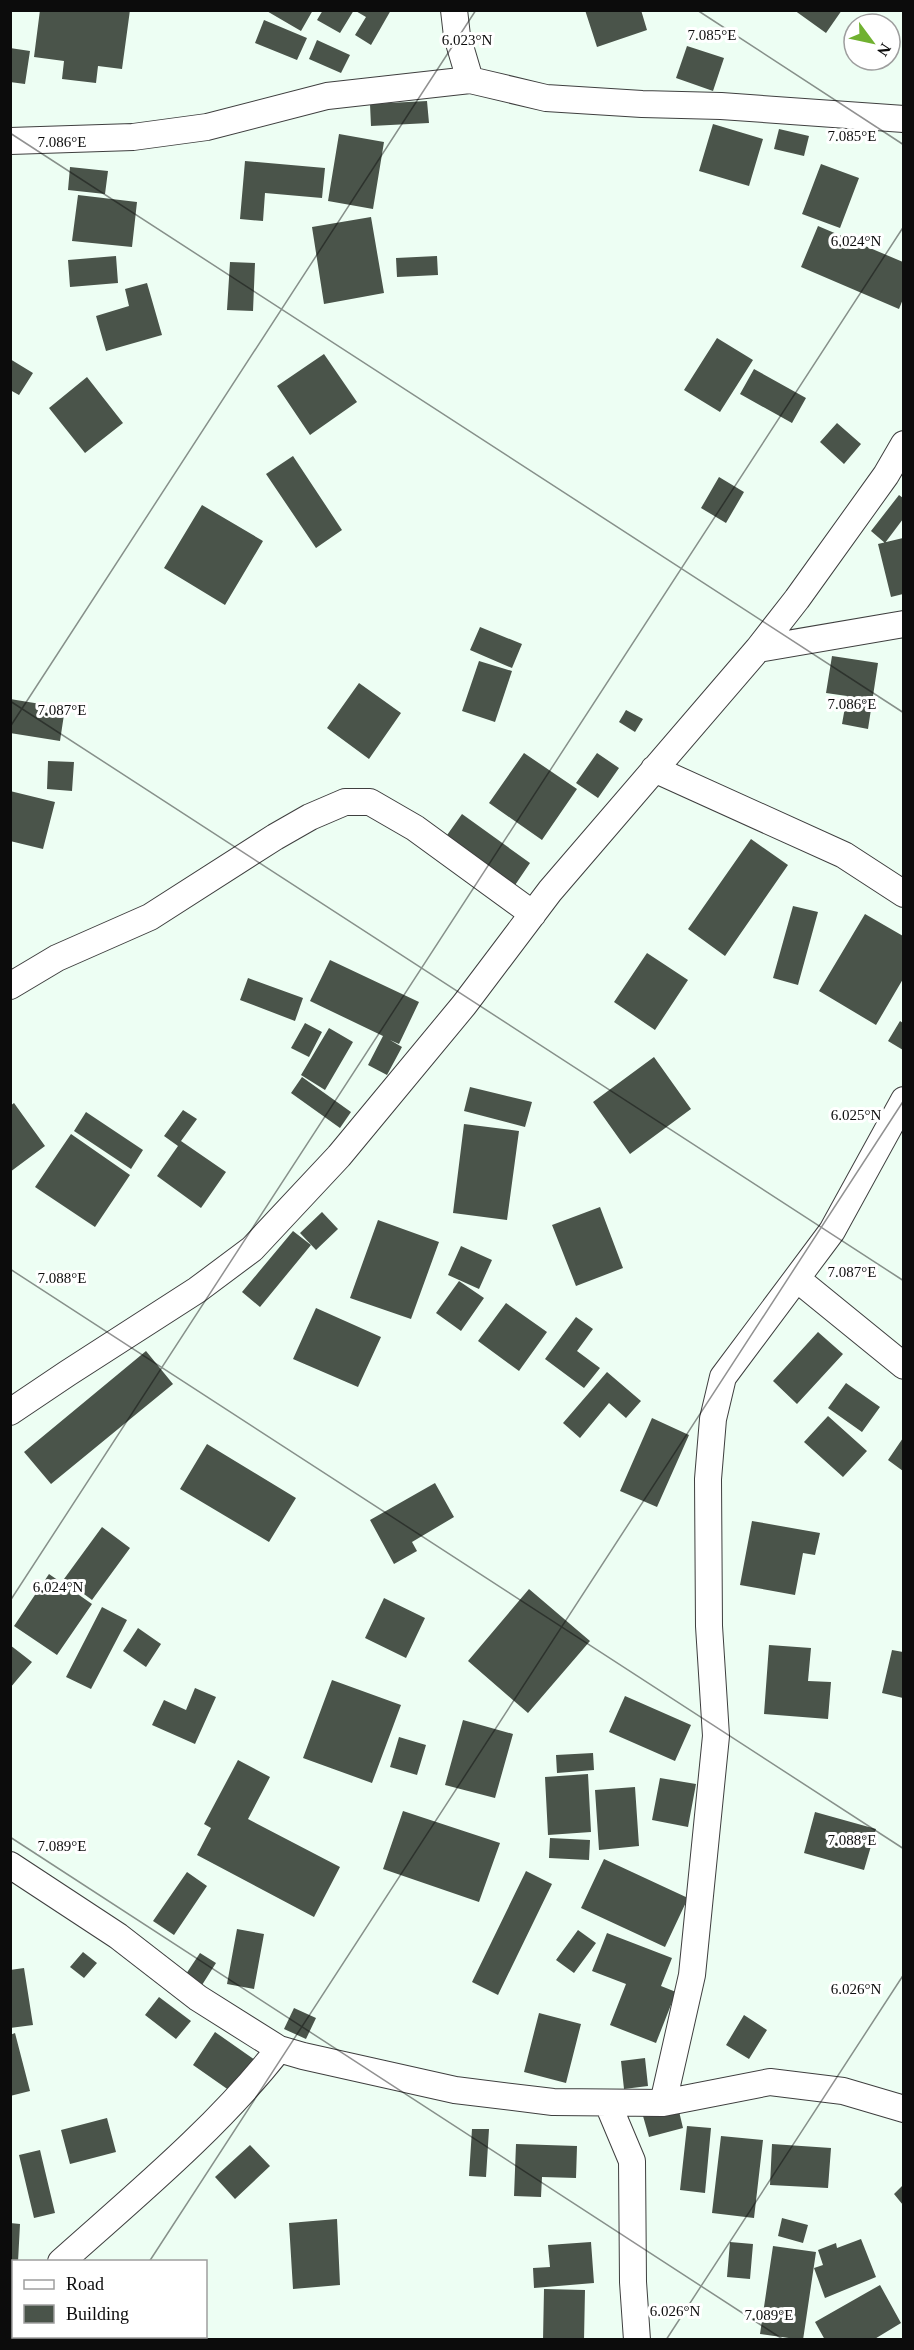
<svg xmlns="http://www.w3.org/2000/svg" width="914" height="2350" font-family="'Times New Roman',serif">
<style>
.building{fill:#4a544a}
.lines{fill:none;stroke-linecap:round;stroke-linejoin:round}
.street-casing{stroke:#3f3f3f;stroke-width:28}
.street{stroke:#fff;stroke-width:26}
.ticks{fill:none;stroke:#0c0c0c;stroke-width:1.5;stroke-opacity:0.45}
.ticks-label{font-size:15px;text-anchor:middle;fill:#0c0c0c;stroke:#fff;stroke-width:6;stroke-linejoin:round;paint-order:stroke}
</style>
<rect width="100%" height="100%" fill="#edfef3"/>
<path class="building" d="M 40,10 L 130,10 L 122,69 L 98,66 L 96,83 L 62,79 L 64,61 L 34,57 Z
M 265,10 L 313,10 L 301,31 Z
M 323,10 L 354,10 L 340,33 L 317,20 Z
M 354,10 L 391,10 L 371,45 L 355,35 L 366,17 Z
M 585,10 L 641,10 L 647,30 L 597,47 Z
M 794,10 L 842,10 L 826,33 Z
M 264,20 L 307,38 L 297,60 L 255,43 Z
M 317,40 L 350,55 L 341,73 L 309,59 Z
M 687,46 L 724,58 L 713,91 L 676,78 Z
M 10,48 L 30,51 L 25,84 L 10,82 Z
M 427,101 L 429,123 L 371,126 L 370,104 Z
M 713,124 L 763,139 L 749,186 L 699,171 Z
M 779,129 L 809,136 L 804,156 L 774,149 Z
M 339,134 L 384,142 L 373,209 L 328,201 Z
M 245,161 L 325,168 L 322,198 L 265,193 L 263,221 L 240,219 Z
M 821,164 L 859,178 L 840,228 L 802,214 Z
M 70,167 L 108,171 L 105,194 L 68,190 Z
M 78,195 L 137,202 L 132,247 L 72,241 Z
M 371,217 L 384,293 L 324,304 L 312,227 Z
M 818,226 L 903,262 L 903,299 L 899,309 L 801,267 Z
M 116,256 L 118,283 L 70,287 L 68,260 Z
M 437,256 L 438,275 L 397,277 L 396,258 Z
M 230,262 L 255,263 L 253,311 L 227,310 Z
M 147,283 L 162,335 L 106,351 L 96,316 L 129,306 L 125,289 Z
M 717,338 L 753,360 L 720,412 L 684,390 Z
M 324,354 L 357,402 L 310,435 L 277,386 Z
M 10,359 L 33,373 L 19,395 L 10,390 Z
M 754,369 L 806,398 L 792,423 L 740,394 Z
M 87,377 L 123,423 L 85,453 L 49,408 Z
M 837,423 L 861,444 L 844,464 L 820,442 Z
M 293,456 L 342,530 L 316,548 L 266,474 Z
M 719,477 L 744,492 L 726,523 L 701,508 Z
M 899,495 L 903,498 L 903,519 L 885,543 L 871,531 Z
M 202,505 L 263,541 L 225,605 L 164,568 Z
M 903,538 L 903,594 L 891,597 L 878,544 Z
M 480,627 L 522,644 L 512,668 L 470,650 Z
M 832,656 L 878,663 L 868,729 L 842,724 L 847,696 L 826,693 Z
M 479,661 L 512,671 L 495,722 L 462,711 Z
M 359,683 L 401,713 L 369,759 L 327,728 Z
M 10,699 L 65,708 L 60,741 L 10,733 Z
M 626,710 L 643,719 L 635,732 L 619,722 Z
M 524,753 L 577,789 L 542,840 L 489,803 Z
M 597,753 L 619,768 L 598,798 L 576,783 Z
M 48,761 L 74,762 L 72,791 L 47,789 Z
M 10,791 L 55,802 L 43,849 L 10,841 Z
M 462,814 L 530,863 L 509,894 L 440,845 Z
M 751,839 L 788,865 L 725,956 L 688,929 Z
M 793,906 L 818,912 L 798,985 L 773,978 Z
M 865,914 L 903,936 L 903,979 L 876,1025 L 819,991 Z
M 647,953 L 688,980 L 655,1030 L 614,1002 Z
M 330,960 L 419,1002 L 399,1044 L 390,1040 L 402,1047 L 387,1075 L 368,1065 L 383,1036 L 310,1001 Z
M 248,978 L 303,998 L 295,1021 L 240,1000 Z
M 900,1021 L 903,1023 L 903,1050 L 888,1041 Z
M 305,1023 L 322,1032 L 309,1057 L 291,1048 Z
M 329,1028 L 353,1042 L 325,1090 L 301,1075 Z
M 654,1057 L 691,1109 L 630,1154 L 593,1102 Z
M 302,1077 L 351,1112 L 340,1128 L 291,1093 Z
M 470,1087 L 532,1102 L 525,1127 L 464,1111 Z
M 14,1103 L 45,1146 L 10,1172 L 10,1106 Z
M 183,1110 L 197,1119 L 181,1141 L 226,1172 L 201,1208 L 157,1176 L 178,1146 L 164,1136 Z
M 86,1112 L 143,1150 L 131,1169 L 74,1131 Z
M 464,1124 L 519,1131 L 507,1220 L 453,1213 Z
M 71,1134 L 130,1175 L 95,1227 L 35,1187 Z
M 600,1207 L 623,1268 L 576,1286 L 552,1225 Z
M 322,1212 L 338,1229 L 316,1250 L 300,1233 Z
M 378,1220 L 439,1242 L 411,1319 L 350,1298 Z
M 293,1231 L 311,1245 L 260,1307 L 242,1292 Z
M 461,1246 L 492,1260 L 479,1289 L 448,1275 Z
M 459,1281 L 484,1298 L 461,1331 L 436,1313 Z
M 506,1303 L 547,1332 L 519,1371 L 478,1341 Z
M 316,1308 L 381,1337 L 358,1387 L 293,1359 Z
M 576,1317 L 593,1329 L 577,1351 L 600,1368 L 584,1388 L 545,1359 Z
M 818,1332 L 843,1354 L 797,1404 L 773,1381 Z
M 146,1351 L 173,1384 L 51,1484 L 24,1452 Z
M 607,1372 L 641,1401 L 626,1418 L 609,1403 L 580,1438 L 563,1423 Z
M 846,1383 L 880,1407 L 862,1432 L 828,1408 Z
M 828,1416 L 867,1451 L 843,1477 L 804,1442 Z
M 652,1418 L 689,1435 L 657,1507 L 620,1491 Z
M 903,1438 L 903,1471 L 888,1460 Z
M 207,1444 L 296,1498 L 269,1542 L 180,1489 Z
M 435,1483 L 454,1517 L 412,1542 L 417,1551 L 394,1564 L 370,1520 Z
M 752,1521 L 820,1533 L 815,1555 L 803,1553 L 795,1595 L 740,1585 Z
M 102,1527 L 130,1548 L 92,1600 L 64,1579 Z
M 49,1574 L 92,1604 L 57,1655 L 14,1626 Z
M 529,1589 L 590,1641 L 528,1713 L 468,1661 Z
M 384,1598 L 425,1618 L 406,1658 L 365,1638 Z
M 102,1607 L 127,1620 L 91,1689 L 66,1677 Z
M 138,1628 L 161,1644 L 146,1667 L 123,1651 Z
M 10,1645 L 32,1662 L 10,1688 Z
M 769,1645 L 811,1648 L 808,1681 L 831,1682 L 828,1719 L 764,1714 Z
M 892,1650 L 903,1652 L 903,1698 L 882,1693 Z
M 332,1680 L 401,1705 L 372,1783 L 303,1758 Z
M 195,1688 L 216,1697 L 195,1744 L 152,1725 L 164,1700 L 186,1710 Z
M 625,1696 L 691,1725 L 675,1761 L 609,1732 Z
M 463,1720 L 513,1734 L 495,1798 L 445,1785 Z
M 399,1737 L 426,1745 L 417,1775 L 390,1767 Z
M 593,1753 L 594,1770 L 557,1773 L 556,1755 Z
M 238,1760 L 270,1777 L 248,1819 L 340,1867 L 314,1917 L 197,1855 L 211,1828 L 204,1824 Z
M 588,1774 L 591,1832 L 548,1835 L 545,1777 Z
M 660,1778 L 696,1784 L 688,1827 L 652,1820 Z
M 635,1787 L 639,1846 L 599,1850 L 595,1790 Z
M 403,1811 L 500,1843 L 479,1902 L 383,1869 Z
M 815,1812 L 876,1829 L 864,1870 L 804,1853 Z
M 550,1838 L 590,1840 L 589,1860 L 549,1858 Z
M 604,1859 L 688,1898 L 665,1947 L 581,1908 Z
M 526,1871 L 552,1884 L 498,1995 L 472,1982 Z
M 187,1872 L 207,1886 L 174,1935 L 153,1921 Z
M 237,1929 L 264,1934 L 254,1989 L 227,1984 Z
M 578,1930 L 596,1943 L 574,1973 L 556,1960 Z
M 607,1933 L 672,1958 L 661,1986 L 676,1992 L 656,2043 L 610,2025 L 626,1984 L 592,1971 Z
M 83,1952 L 97,1963 L 84,1978 L 70,1967 Z
M 200,1953 L 216,1963 L 202,1985 L 186,1974 Z
M 24,1968 L 33,2025 L 10,2028 L 10,1970 Z
M 159,1997 L 191,2021 L 176,2039 L 145,2015 Z
M 294,2008 L 316,2018 L 306,2039 L 284,2029 Z
M 539,2013 L 581,2024 L 566,2083 L 524,2072 Z
M 744,2015 L 767,2030 L 749,2059 L 726,2045 Z
M 215,2032 L 255,2060 L 233,2093 L 193,2065 Z
M 15,2033 L 30,2091 L 10,2096 L 10,2035 Z
M 645,2058 L 648,2086 L 624,2089 L 621,2061 Z
M 678,2107 L 683,2128 L 649,2137 L 643,2116 Z
M 107,2118 L 116,2152 L 70,2164 L 61,2130 Z
M 687,2126 L 711,2128 L 705,2193 L 680,2190 Z
M 472,2129 L 489,2129 L 486,2177 L 469,2176 Z
M 721,2136 L 763,2140 L 754,2218 L 712,2213 Z
M 516,2144 L 577,2146 L 576,2178 L 542,2177 L 541,2197 L 514,2196 Z
M 772,2144 L 831,2148 L 828,2188 L 770,2185 Z
M 250,2145 L 270,2166 L 235,2199 L 215,2177 Z
M 40,2150 L 55,2213 L 34,2218 L 19,2155 Z
M 903,2185 L 903,2205 L 894,2194 Z
M 782,2218 L 808,2225 L 803,2243 L 778,2236 Z
M 337,2219 L 340,2285 L 293,2289 L 289,2223 Z
M 10,2223 L 20,2224 L 18,2262 L 14,2262 L 14,2269 L 10,2269 Z
M 861,2239 L 876,2277 L 825,2298 L 814,2268 L 823,2265 L 818,2250 L 836,2243 L 837,2248 Z
M 591,2242 L 594,2283 L 534,2288 L 533,2268 L 550,2267 L 548,2245 Z
M 730,2242 L 753,2244 L 750,2279 L 727,2277 Z
M 773,2246 L 816,2252 L 803,2340 L 760,2334 Z
M 880,2285 L 901,2323 L 873,2340 L 825,2340 L 815,2322 Z
M 544,2289 L 585,2290 L 584,2340 L 543,2340 Z"/>
<g class="lines">
<defs>
<path id="street" d="M 454,10 L 457,36 L 470,80
M 10,141 L 133,137 L 207,127 L 327,96 L 470,80 L 546,98 L 642,104 L 721,106 L 904,119
M 758,649 L 904,624
M 654,769 L 844,855 L 904,894
M 10,986 L 57,958 L 150,917 L 275,837 L 310,817 L 345,802 L 370,802 L 415,828 L 533,914
M 797,1279 L 904,1366
M 10,1412 L 68,1373 L 197,1290 L 252,1249 L 339,1156 L 464,1005 L 550,891 L 758,649 L 797,599 L 886,475 L 904,444
M 10,1865 L 118,1936 L 198,1998 L 279,2049 L 303,2056 L 455,2090 L 553,2102 L 663,2103 L 770,2082 L 843,2091 L 904,2109
M 663,2103 L 692,1975 L 716,1736 L 709,1626 L 708,1479 L 713,1419 L 723,1377 L 832,1231 L 904,1100
M 608,2104 L 632,2161 L 633,2282 L 637,2340
M 61,2262 C 137,2194 216,2129 279,2049
M 10,2301 L 14,2299"/>
</defs>
<use href="#street" class="street-casing"/>
<use href="#street" class="street"/>
</g>
<path class="ticks" d="M 697,10 L 904,145M 10,133 L 904,713M 10,701 L 904,1281M 10,727 L 476,10M 10,1269 L 904,1849M 10,1601 L 904,226M 10,1837 L 784,2340M 149,2262 L 904,1100M 99,2340 L 100,2336M 666,2340 L 904,1974"/>
<g class="ticks-label">
<text x="712" y="40">7.085°E</text>
<text x="467" y="45">6.023°N</text>
<text x="852" y="141">7.085°E</text>
<text x="62" y="147">7.086°E</text>
<text x="856" y="246">6.024°N</text>
<text x="852" y="709">7.086°E</text>
<text x="62" y="715">7.087°E</text>
<text x="856" y="1120">6.025°N</text>
<text x="852" y="1277">7.087°E</text>
<text x="62" y="1283">7.088°E</text>
<text x="58" y="1592">6.024°N</text>
<text x="852" y="1845">7.088°E</text>
<text x="62" y="1851">7.089°E</text>
<text x="856" y="1994">6.026°N</text>
<text x="675" y="2316">6.026°N</text>
<text x="769" y="2320">7.089°E</text>
</g>
<rect width="914" height="2350" fill="none" stroke="#0c0c0c" stroke-width="24"/>
<rect x="12" y="2260" width="195" height="78" fill="#ffffff" stroke="#9e9e9e" stroke-width="1.5"/>
<rect x="24" y="2280" width="30" height="9" fill="#ffffff" stroke="#9e9e9e" stroke-width="1.5"/>
<text x="66" y="2290" font-size="18" fill="#0c0c0c">Road</text>
<rect x="24" y="2305" width="30" height="18" fill="#4a544a" stroke="#9e9e9e" stroke-width="1.5"/>
<text x="66" y="2320" font-size="18" fill="#0c0c0c">Building</text>
<g transform="translate(872 42) rotate(123)"><circle r="28" fill="#ffffff" stroke="#9e9e9e" stroke-width="1.5"/>
<path d="M0-4.5L10 22L0 15L-10 22Z" fill="#70b130"/>
<text y="-9" font-size="16" font-weight="bold" text-anchor="middle" fill="#0c0c0c">N</text>
</g>
</svg>
